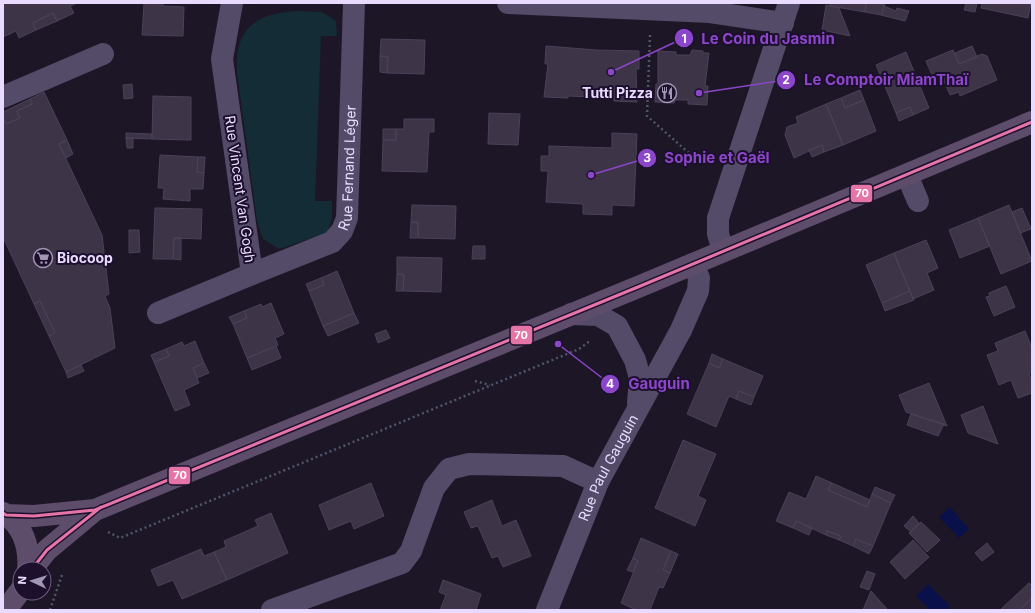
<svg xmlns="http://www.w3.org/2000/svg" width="1035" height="613" font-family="Inter,sans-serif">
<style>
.green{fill:#132c35}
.water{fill:#0a114a}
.building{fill:#3d3448;stroke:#4b4159}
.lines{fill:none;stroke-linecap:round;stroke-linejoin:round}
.path{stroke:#4e566a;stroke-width:2.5;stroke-dasharray:2 3;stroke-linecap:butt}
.minor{stroke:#534b67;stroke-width:22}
.major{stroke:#5e4c6b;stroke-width:22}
.bus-1-casing{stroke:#1c102d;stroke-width:6}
.bus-1{stroke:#e675a7;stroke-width:3}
.labels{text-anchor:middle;stroke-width:4;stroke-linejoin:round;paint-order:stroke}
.poi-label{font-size:14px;font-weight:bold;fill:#e8dbff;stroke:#1c102d;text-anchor:end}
.street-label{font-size:14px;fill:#e8dbff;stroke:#1c102d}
.leader{fill:none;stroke:#8b46c9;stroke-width:1.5}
.callout-dot{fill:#8b46c9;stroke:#1c102d;stroke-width:1.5}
.mark-label{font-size:12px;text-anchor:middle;font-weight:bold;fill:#fff}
.callout-label{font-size:15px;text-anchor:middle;font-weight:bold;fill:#8b46c9;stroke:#1c102d;stroke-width:4;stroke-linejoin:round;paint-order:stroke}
.line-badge{stroke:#1c102d;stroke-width:1.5}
.badge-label{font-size:11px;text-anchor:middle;font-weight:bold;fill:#fff}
</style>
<rect width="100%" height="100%" fill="#1d1627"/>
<path class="green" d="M 298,11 L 322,12 L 336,21 L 337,36 L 321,36 L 315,201 L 332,201 L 332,218 L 327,233 L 279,249 L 263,239 L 257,221 L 237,72 C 237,65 236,57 238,50 C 245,18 270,13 298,11 Z"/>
<path class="water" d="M 950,507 L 969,529 L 959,538 L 939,517 Z
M 928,584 L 950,606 L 946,610 L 930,610 L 916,596 Z"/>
<path class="building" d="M 3,3 L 77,3 L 70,6 L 74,13 L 57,21 L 53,13 L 33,23 L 36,30 L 19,38 L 16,31 L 3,37 Z
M 144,3 L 163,3 L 163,6 L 184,7 L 183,36 L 142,35 Z
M 830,3 L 866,3 L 865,12 L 830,6 Z
M 866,3 L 885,4 L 881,15 L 865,12 Z
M 966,3 L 977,3 L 975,12 L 964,10 Z
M 982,3 L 1031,3 L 1028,18 L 981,8 Z
M 826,5 L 839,8 L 850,36 L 822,30 Z
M 884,6 L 896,11 L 897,8 L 909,11 L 905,21 L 881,15 Z
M 53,13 L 57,21 L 36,30 L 33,23 Z
M 381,39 L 425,40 L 424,74 L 387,73 L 388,57 L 380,56 Z
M 546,46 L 596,50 L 639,51 L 639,69 L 636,69 L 637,102 L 614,101 L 614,98 L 568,96 L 568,98 L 544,97 L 548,64 L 545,64 Z
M 972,46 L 977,57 L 959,64 L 955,53 Z
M 692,50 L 703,51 L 703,53 L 709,53 L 705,86 L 708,86 L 707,105 L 688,104 L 688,100 L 675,100 L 674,103 L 655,102 L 656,84 L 658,84 L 658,51 L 676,52 L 676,55 L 690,55 Z
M 953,50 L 959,64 L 982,54 L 987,56 L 997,80 L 960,96 L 959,92 L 950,95 L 940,72 L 932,75 L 926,61 Z
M 906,52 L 929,108 L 913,115 L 910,107 L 896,113 L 876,65 Z
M 380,56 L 388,57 L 387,73 L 380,72 Z
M 132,84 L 133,98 L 124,99 L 123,85 Z
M 860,90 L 864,100 L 845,108 L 841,98 Z
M 44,92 L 67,140 L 59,144 L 102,235 L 109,294 L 105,296 L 110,308 L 115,348 L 66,372 L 49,336 L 55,333 L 40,301 L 34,304 L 3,237 L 3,118 L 6,124 L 20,118 L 17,111 L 32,104 L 30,99 Z
M 153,96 L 191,97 L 191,140 L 152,139 Z
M 841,98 L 845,108 L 864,100 L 876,131 L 843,145 L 826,104 Z
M 30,99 L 32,104 L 17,111 L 20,118 L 6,124 L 3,118 L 3,112 Z
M 826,104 L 843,145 L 824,152 L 822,145 L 794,158 L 785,135 L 787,127 L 798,123 L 796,117 Z
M 910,107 L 913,115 L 899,121 L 896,113 Z
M 489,113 L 520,114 L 518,145 L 488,144 Z
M 404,119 L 434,119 L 434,132 L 429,132 L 427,172 L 382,171 L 383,140 L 396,140 L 396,129 L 404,129 Z
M 383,129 L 396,129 L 396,140 L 383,140 Z
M 126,133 L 152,134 L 152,139 L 126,138 Z
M 612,133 L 637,134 L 634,206 L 612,205 L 612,215 L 583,214 L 583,204 L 546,202 L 548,171 L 541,171 L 541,156 L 549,156 L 549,146 L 612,148 Z
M 126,138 L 133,138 L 133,148 L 127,148 Z
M 67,140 L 73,154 L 66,158 L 59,144 Z
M 822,145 L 824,152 L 812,157 L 809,150 Z
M 160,155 L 198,157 L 197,172 L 204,173 L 203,189 L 190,189 L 190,201 L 163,199 L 164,188 L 158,188 Z
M 198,157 L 205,157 L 204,173 L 197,172 Z
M 412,205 L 456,206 L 455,239 L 418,238 L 418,222 L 411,222 Z
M 1009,205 L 1032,261 L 1001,274 L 978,218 Z
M 155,208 L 202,209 L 201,239 L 174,238 L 173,259 L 153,259 Z
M 1022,208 L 1031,229 L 1020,233 L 1012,212 Z
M 978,218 L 990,246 L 960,258 L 949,230 Z
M 411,222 L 418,222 L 418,238 L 410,238 Z
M 129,230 L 139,230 L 140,252 L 129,253 Z
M 174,238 L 181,238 L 181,260 L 173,259 Z
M 926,240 L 938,268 L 927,273 L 934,290 L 913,299 L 894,253 Z
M 473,246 L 485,246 L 485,259 L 472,259 Z
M 894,253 L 910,291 L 882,303 L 866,265 Z
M 397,257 L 442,258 L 441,292 L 403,291 L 404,275 L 397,274 Z
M 337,271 L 354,313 L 323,326 L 309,291 L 324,285 L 321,278 Z
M 397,274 L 404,275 L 403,291 L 396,291 Z
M 321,278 L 324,285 L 309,291 L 306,284 Z
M 1006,286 L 1015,307 L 994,316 L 986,297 L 990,296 L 989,293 Z
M 910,291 L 914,300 L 885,311 L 882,303 Z
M 40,301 L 55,333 L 49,336 L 34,304 Z
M 271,303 L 284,334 L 275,338 L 278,345 L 247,358 L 233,324 L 247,318 L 244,311 L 261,304 L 262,307 Z
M 244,311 L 247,318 L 233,324 L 229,317 Z
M 354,313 L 359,323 L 328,336 L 323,326 Z
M 386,330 L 390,338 L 378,343 L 375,334 Z
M 1025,331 L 1032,348 L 1032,372 L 1029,374 L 1032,381 L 1032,393 L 1018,398 L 1011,380 L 999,385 L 987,355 L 998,351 L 995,343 Z
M 195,341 L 204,363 L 193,368 L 199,383 L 184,390 L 190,405 L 175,411 L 154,362 L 169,356 L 166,349 L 182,342 L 184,346 Z
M 276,346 L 281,358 L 252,370 L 247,358 Z
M 166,349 L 169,356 L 154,362 L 151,355 Z
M 712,354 L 723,359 L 719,368 L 709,363 Z
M 723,359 L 763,376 L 754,397 L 739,391 L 736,399 L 729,396 L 716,427 L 687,414 L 709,363 L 719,368 Z
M 204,363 L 209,373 L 197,378 L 193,368 Z
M 81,365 L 84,371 L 68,378 L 66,372 Z
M 929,383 L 947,426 L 906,412 L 899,395 Z
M 739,391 L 754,397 L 751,405 L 736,399 Z
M 983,406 L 998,444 L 968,433 L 961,415 Z
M 911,414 L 944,424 L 938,436 L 907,425 Z
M 683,440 L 716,454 L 698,496 L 706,500 L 695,526 L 655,508 Z
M 816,476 L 832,483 L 828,490 L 867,507 L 872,494 L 891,503 L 873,546 L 856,539 L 853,546 L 839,540 L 841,536 L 827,531 L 826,535 L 796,521 L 793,528 L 776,521 L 789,492 L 806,499 Z
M 371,483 L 384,516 L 354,529 L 351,521 L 329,530 L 319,505 Z
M 832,483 L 870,500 L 867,507 L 828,490 Z
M 875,487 L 895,495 L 891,503 L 872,494 Z
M 492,500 L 502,526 L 516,520 L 531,556 L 503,567 L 498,556 L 492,558 L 478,526 L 471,528 L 464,512 Z
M 271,513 L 288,553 L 227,580 L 214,552 L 226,547 L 224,541 L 258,526 L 255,520 Z
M 913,516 L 919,523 L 911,532 L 904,526 Z
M 796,521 L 812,528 L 809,535 L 793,528 Z
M 921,522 L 940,540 L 927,552 L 909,533 Z
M 827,531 L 841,536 L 839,540 L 826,535 Z
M 641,538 L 671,551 L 663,570 L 670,573 L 663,588 L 659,587 L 650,610 L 636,610 L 621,603 L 638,561 L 633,558 Z
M 856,539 L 873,546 L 869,554 L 853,546 Z
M 913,540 L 929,557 L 905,579 L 890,562 Z
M 987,543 L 994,552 L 982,561 L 975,553 Z
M 201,549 L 204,556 L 214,552 L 227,580 L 182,599 L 173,580 L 158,586 L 151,570 Z
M 671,551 L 678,554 L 670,573 L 663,570 Z
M 633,558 L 638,561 L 633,572 L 627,570 Z
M 867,571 L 875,574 L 869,590 L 860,587 Z
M 443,580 L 481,594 L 476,610 L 440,610 L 446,595 L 439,592 Z
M 1029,583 L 1032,586 L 1032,598 L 1019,610 L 1000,610 Z
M 871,591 L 888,610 L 863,610 Z
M 1032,598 L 1032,610 L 1019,610 Z"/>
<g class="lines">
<path class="path" d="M 650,35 L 647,116 L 690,154
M 475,381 L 490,385
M 108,532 L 120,538 L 579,349 L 590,341
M 50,610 L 62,575"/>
<g class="minor">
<path d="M 508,3 L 710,12 L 783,23"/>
<path d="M 3,97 L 103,54"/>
<path d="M 907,175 L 918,201"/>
<path d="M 723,250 L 718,234 L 718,218 L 789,3"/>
<path id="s1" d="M 252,274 L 332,242 L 342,231 L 347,218 L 354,3"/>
<path d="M 158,313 L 252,274 L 222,59 L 232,3"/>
<path d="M 571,314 L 598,315 L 617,326 L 635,360 L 640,378 L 638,403"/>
<path d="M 272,610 L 402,563 L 411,551 L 434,488 L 449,469 L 469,464 L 563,466 L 598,482"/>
<path id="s2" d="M 547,610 L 598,482 L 681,330 L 698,291 L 699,278 L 693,264"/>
</g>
<path class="major" d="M 3,513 C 23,524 30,548 28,569
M 6,515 L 34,516 L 95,510 L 638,287 L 1032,122
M 32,569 L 47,550 L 95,510
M 3,608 L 11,603 L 20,591"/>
<defs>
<path id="bus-1" d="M 3,513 L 6,515 L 34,516 L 95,510 L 638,287 L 1032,122
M 32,569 L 47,550 L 101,507"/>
</defs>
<use href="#bus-1" class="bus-1-casing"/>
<use href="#bus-1" class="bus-1"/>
</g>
<defs>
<symbol id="restaurant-ring" viewBox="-11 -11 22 22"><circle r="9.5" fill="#1c102d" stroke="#a196b3" stroke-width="1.5"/><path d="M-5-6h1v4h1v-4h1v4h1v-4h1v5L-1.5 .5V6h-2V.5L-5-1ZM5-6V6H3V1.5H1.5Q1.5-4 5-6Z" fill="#a196b3"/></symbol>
<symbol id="supermarket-ring" viewBox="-11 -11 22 22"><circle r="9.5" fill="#1c102d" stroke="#a196b3" stroke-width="1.5"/><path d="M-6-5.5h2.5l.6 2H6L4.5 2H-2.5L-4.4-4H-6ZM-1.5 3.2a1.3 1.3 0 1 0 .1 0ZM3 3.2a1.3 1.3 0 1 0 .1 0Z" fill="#a196b3"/></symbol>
</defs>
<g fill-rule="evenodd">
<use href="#restaurant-ring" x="656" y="82" width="22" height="22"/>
<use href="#supermarket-ring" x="32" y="247" width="22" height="22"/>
</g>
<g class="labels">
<g class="poi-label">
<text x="653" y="98">Tutti Pizza</text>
<text x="57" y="263" text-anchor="start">Biocoop</text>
</g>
<g class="street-label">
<text dy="5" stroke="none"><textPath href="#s1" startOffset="165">Rue Fernand Léger</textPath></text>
<text transform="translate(240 189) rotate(82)" y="5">Rue Vincent Van Gogh</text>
<text dy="5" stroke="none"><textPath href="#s2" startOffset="155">Rue Paul Gauguin</textPath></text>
</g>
</g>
<path class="leader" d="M611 72L684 38M699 93L786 80M591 175L647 158M558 344L610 384"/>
<g class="callout-dot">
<circle cx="611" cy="72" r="4"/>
<circle cx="699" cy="93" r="4"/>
<circle cx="591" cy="175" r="4"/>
<circle cx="558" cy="344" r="4"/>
<circle cx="684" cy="38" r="10"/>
<circle cx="786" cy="80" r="10"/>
<circle cx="647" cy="158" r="10"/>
<circle cx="610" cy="384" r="10"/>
</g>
<g class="mark-label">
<text x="684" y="43">1</text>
<text x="786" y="84">2</text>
<text x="647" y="162">3</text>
<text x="610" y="388">4</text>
</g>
<g class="callout-label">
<text x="768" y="44">Le Coin du Jasmin</text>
<text x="886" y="85">Le Comptoir MiamThaï</text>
<text x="717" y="163">Sophie et Gaël</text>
<text x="659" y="389">Gauguin</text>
</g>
<g class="line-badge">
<rect x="850" y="184" width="23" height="19" rx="4" fill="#e675a7"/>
<rect x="510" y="325" width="23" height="20" rx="4" fill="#e675a7"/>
<rect x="168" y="466" width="23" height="19" rx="4" fill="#e675a7"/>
</g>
<g class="badge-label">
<text x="862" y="197">70</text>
<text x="521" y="339">70</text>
<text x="180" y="479">70</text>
</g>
<rect width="1035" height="613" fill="none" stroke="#e8dbff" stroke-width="8"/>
<g transform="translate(32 581) rotate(274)"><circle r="19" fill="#1c102d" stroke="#6e6181"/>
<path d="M0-3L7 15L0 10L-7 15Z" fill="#a196b3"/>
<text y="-6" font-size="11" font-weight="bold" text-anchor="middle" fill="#e8dbff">N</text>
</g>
</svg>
